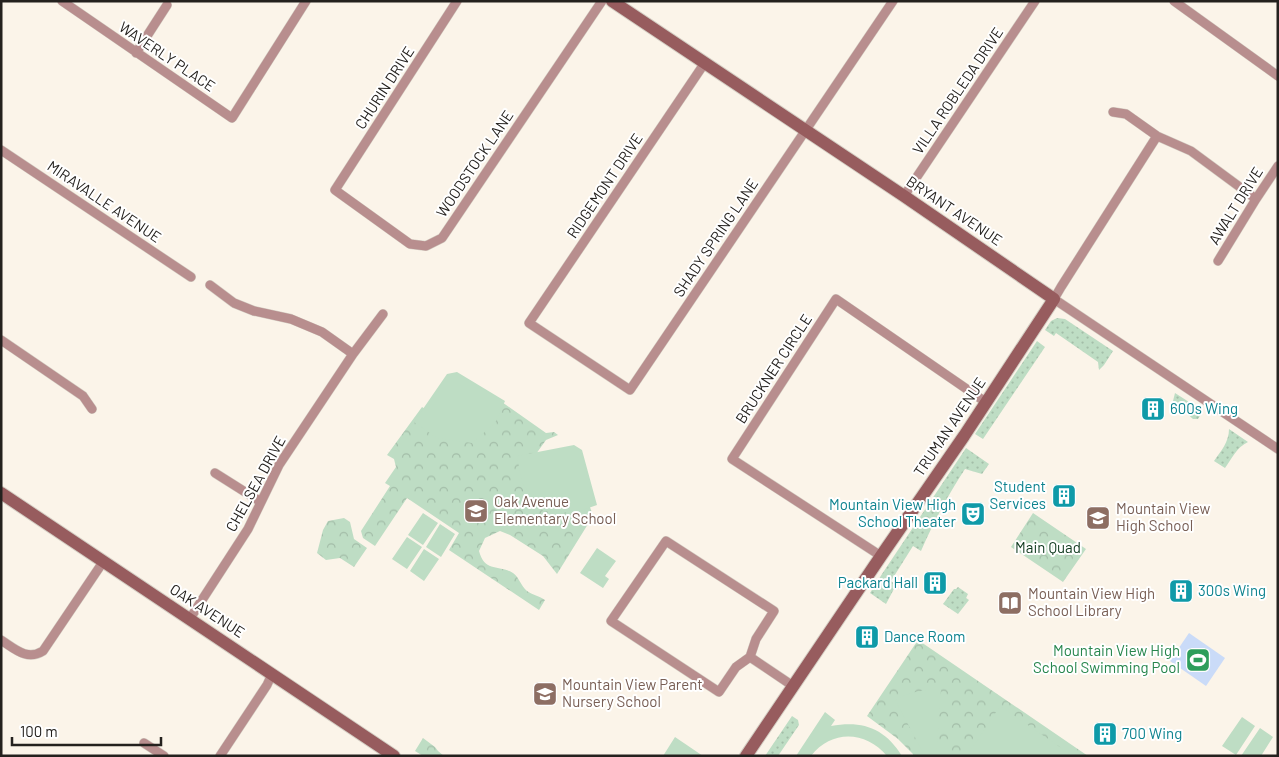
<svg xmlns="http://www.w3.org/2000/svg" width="1279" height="757" font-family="Barlow,sans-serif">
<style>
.grass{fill:url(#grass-dots)}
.park{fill:url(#park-crowns)}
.pitch{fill:#beddc4}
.water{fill:#cadbf8}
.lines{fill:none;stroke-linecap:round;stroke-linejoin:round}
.street-casing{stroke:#d4cec4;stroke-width:10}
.secondary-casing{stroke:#d4cec4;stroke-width:14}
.street{stroke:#b88e8e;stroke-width:9}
.secondary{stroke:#975c5e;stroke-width:12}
.labels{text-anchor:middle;stroke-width:4;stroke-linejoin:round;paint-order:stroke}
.street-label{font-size:15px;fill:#24211e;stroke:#fff}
.culture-label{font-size:15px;fill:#0d838f;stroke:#fff;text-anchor:start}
.education-label{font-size:15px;fill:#785e54;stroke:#fff;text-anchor:start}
.park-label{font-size:15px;fill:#0d381c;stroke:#fff}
.leisure-label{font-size:15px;fill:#27864d;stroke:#fff;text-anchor:end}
</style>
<defs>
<pattern id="grass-dots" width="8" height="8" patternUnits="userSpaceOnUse" patternTransform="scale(1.25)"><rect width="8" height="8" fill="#beddc4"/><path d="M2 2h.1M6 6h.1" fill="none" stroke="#a3bda8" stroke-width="1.8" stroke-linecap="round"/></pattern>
<pattern id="park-crowns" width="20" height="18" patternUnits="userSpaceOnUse" patternTransform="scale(1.25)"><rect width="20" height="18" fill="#beddc4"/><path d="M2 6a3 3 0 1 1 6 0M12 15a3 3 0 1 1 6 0" fill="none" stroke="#a3bda8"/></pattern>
</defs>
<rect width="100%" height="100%" fill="#fbf4e9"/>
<path class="grass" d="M 1057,318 L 1065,319 L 1113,351 L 1104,365 L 1099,370 L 1098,362 L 1056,333 L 1054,336 L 1045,330 L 1051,321 Z
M 1037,341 L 1045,347 L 983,439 L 975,434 Z
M 1175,393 L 1203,411 L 1198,419 L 1193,419 L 1183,410 L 1178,409 L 1174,406 L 1173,401 Z
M 1229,429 L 1248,442 C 1237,447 1232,458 1225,468 L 1214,461 C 1221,451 1229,442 1229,429 Z
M 966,448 L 989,464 L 982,474 L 965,469 C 948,495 933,523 921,551 L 913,546 L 891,581 L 896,585 L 886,604 L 870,593 L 882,574 Z
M 958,587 L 968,594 L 966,598 L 969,600 L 958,614 L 943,604 L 954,589 L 956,589 Z
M 792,716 L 798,720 L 799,725 L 778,756 L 765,756 Z"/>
<path class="park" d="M 492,395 L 546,433 L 554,432 L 558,435 L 546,440 L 536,454 L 585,492 L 593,516 L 557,574 L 543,556 L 510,535 L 500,531 L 485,538 L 479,551 C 485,573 498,564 513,573 C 519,577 521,586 527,591 C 532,595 540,596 545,600 L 539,610 L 449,550 L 459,533 L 407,498 L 375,546 L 363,538 L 361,531 L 390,486 L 385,483 L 396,467 L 394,459 L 387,455 L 422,407 L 425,409 Z
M 1033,513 L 1086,549 L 1063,582 L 1011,547 Z
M 344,518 L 350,522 L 354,539 L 367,548 L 354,567 L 340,558 L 326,560 L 317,553 L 323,530 L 328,521 Z
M 918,640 L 1088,756 L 913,756 L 913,754 L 898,739 L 867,716 Z
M 423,738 L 435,747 L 438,751 L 444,756 L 423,756 L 415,751 Z"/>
<path class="pitch" d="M 457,372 L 505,401 L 495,423 L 472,443 L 437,438 L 414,422 L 447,374 Z
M 574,445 L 582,450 L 597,505 L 574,513 L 543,511 L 522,483 L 517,456 Z
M 423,513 L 438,523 L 423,545 L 408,535 Z
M 440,524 L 455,534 L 441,557 L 426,547 Z
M 407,537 L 422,547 L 407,569 L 392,559 Z
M 597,548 L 616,561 L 605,576 L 609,579 L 603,588 L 580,573 Z
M 424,549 L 439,559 L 424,581 L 410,571 Z
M 929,690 L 941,690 L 936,756 L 925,756 L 895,700 C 906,694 916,691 929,690 Z
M 1000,706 L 1073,756 L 967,756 Z
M 825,712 L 835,720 L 831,726 C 862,720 885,728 902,756 L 887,756 C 866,731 832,729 811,756 L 796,756 Z
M 1242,717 L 1255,726 L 1236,755 L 1222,746 Z
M 1260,728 L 1273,737 L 1261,756 L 1241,756 Z
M 675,737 L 703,756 L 663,756 Z"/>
<path class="water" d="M 1189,633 L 1225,658 L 1206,686 L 1170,661 Z"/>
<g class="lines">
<defs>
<path id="street" d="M 62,1 L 232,118 L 306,1
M 457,1 L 335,190 L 410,244 L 426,246 L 442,238 L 602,1
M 1174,1 L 1278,76
M 136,53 L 167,5
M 704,64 L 529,323 L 630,390 L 893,1
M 1113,112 L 1126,114 L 1157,136 L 1191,151 L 1256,199
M 1157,136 L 1061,287 L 1054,299 L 1278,449
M 1,150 L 191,277
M 904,196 L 1035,1
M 1218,261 L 1256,199 L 1278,166
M 210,285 L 234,303 L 254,311 L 291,319 L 322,332 L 353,354
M 1,340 L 83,396 L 92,409
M 215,473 L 261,502
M 666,541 L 774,611 L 756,639 L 750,657 L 736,667 L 719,692 L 611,621 Z
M 881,556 L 732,459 L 836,299 L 987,403
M 189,620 L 248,529 L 279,465 L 353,354 L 383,314
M 1,640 C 15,649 27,661 43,651 L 103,562
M 750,657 L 793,686
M 144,743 L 164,756
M 220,756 L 267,685 L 272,674"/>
<path id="secondary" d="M 612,1 L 904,196 L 1054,299 L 964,436 L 881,556 L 746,756
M 1,493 L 394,756"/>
</defs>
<use href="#street" class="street-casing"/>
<use href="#secondary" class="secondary-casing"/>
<use href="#street" class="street"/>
<use href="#secondary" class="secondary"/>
</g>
<defs>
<symbol id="building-square" viewBox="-11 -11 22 22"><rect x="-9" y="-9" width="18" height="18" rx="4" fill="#0f9aa8" stroke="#fff"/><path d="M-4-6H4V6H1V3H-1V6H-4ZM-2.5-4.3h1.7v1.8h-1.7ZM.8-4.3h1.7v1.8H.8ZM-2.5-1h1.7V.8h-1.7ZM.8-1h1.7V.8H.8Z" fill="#fff"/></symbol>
<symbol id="school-square" viewBox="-11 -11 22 22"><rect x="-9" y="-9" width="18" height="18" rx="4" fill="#8d6e63" stroke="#fff"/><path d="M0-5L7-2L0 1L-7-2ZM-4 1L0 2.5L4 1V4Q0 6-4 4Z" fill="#fff"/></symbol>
<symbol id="theatre-square" viewBox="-11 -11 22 22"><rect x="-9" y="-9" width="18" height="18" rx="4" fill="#0f9aa8" stroke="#fff"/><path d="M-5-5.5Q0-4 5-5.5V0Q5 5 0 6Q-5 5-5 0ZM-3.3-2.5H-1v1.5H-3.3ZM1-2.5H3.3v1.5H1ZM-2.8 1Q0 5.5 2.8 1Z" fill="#fff"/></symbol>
<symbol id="library-square" viewBox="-11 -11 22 22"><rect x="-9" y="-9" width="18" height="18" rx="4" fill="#8d6e63" stroke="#fff"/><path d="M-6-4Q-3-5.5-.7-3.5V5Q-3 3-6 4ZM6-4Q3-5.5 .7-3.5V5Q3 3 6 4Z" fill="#fff"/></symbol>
<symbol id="stadium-square" viewBox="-11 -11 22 22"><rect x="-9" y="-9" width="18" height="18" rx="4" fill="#2e9e5b" stroke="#fff"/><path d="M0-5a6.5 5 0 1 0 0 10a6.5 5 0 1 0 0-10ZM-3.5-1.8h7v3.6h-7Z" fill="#fff"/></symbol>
</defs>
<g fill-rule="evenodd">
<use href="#building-square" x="1139" y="395" width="28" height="28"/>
<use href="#building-square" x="1050" y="482" width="28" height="28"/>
<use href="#school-square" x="462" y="497" width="28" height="28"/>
<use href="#theatre-square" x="959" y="500" width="28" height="28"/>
<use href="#school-square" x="1084" y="504" width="28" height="28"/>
<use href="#building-square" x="921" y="569" width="28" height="28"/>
<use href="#building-square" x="1167" y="577" width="28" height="28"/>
<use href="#library-square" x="996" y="589" width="28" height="28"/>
<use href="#building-square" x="853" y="623" width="28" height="28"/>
<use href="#stadium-square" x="1184" y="646" width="28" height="28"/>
<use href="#school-square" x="531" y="680" width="28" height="28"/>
<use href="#building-square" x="1091" y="720" width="28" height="28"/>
</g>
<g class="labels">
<g class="street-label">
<text transform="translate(167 57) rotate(34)" y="5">WAVERLY PLACE</text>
<text transform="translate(385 88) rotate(-57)" y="5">CHURIN DRIVE</text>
<text transform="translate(958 91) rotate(-56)" y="5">VILLA ROBLEDA DRIVE</text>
<text transform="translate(475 164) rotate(-56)" y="5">WOODSTOCK LANE</text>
<text transform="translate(605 186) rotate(-56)" y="5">RIDGEMONT DRIVE</text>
<text transform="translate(104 202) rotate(34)" y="5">MIRAVALLE AVENUE</text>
<text transform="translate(1236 206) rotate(-58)" y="5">AWALT DRIVE</text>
<text transform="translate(954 211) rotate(34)" y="5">BRYANT AVENUE</text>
<text transform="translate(716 238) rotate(-56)" y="5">SHADY SPRING LANE</text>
<text transform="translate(774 369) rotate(-57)" y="5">BRUCKNER CIRCLE</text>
<text transform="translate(950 427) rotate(-56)" y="5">TRUMAN AVENUE</text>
<text transform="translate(256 484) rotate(-61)" y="5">CHELSEA DRIVE</text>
<text transform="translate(207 611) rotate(33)" y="5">OAK AVENUE</text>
</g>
<g class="culture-label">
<text x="1170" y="414">600s Wing</text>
<text x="1046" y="492" text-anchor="end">Student<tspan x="1046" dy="17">Services</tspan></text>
<text x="956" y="510" text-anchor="end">Mountain View High<tspan x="956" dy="17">School Theater</tspan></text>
<text x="918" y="588" text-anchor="end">Packard Hall</text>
<text x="1198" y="596">300s Wing</text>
<text x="884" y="642">Dance Room</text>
<text x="1122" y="739">700 Wing</text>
</g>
<g class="education-label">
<text x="494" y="507">Oak Avenue<tspan x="494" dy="17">Elementary School</tspan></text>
<text x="1116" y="514">Mountain View<tspan x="1116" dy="17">High School</tspan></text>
<text x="1028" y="599">Mountain View High<tspan x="1028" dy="17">School Library</tspan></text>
<text x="562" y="690">Mountain View Parent<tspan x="562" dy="17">Nursery School</tspan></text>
</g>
<g class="park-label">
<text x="1048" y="553">Main Quad</text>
</g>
<g class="leisure-label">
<text x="1180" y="656">Mountain View High<tspan x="1180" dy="17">School Swimming Pool</tspan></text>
</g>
</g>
<rect width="1279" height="757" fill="none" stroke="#24211e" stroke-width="5"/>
<path d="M12 737v8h149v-8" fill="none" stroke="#24211e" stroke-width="2.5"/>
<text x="20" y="737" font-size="15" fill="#24211e" stroke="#ffffff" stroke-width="4" paint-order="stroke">100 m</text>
</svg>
